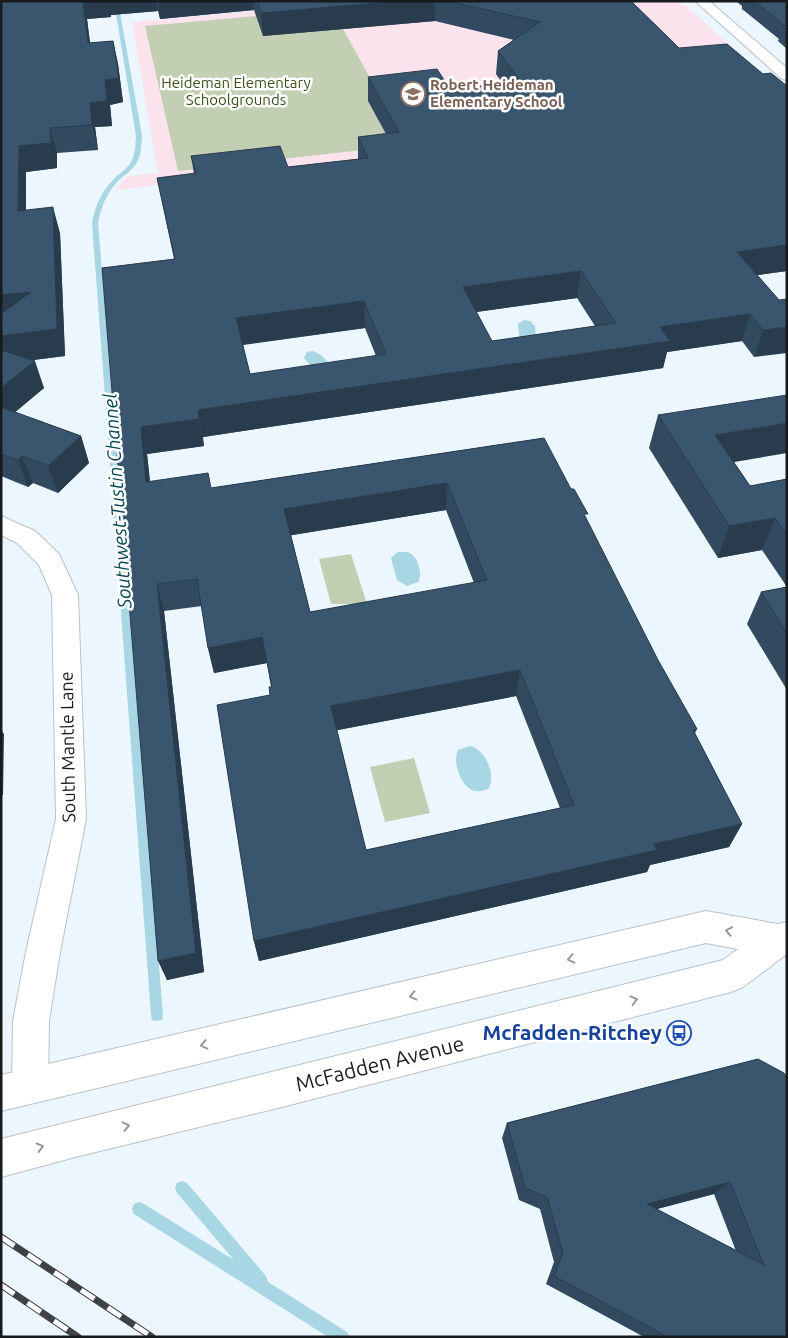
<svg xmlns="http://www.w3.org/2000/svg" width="788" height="1338" font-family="Ubuntu,sans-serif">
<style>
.education{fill:#fbe3ed}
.green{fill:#c2cfb3}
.water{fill:#a8d6e4}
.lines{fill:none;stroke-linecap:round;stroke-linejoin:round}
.stream{fill:#a8d6e4;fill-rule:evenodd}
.minor-casing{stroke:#b9c2ca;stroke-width:2}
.major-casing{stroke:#b9c2ca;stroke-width:2}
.minor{fill:#fff;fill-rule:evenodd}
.major{fill:#fff;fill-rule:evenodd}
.rail-casing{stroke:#3e4246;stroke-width:7}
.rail{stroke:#fff;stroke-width:5;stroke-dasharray:16;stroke-linecap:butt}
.wall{fill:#324a5f;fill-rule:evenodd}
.shaded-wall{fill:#293c4d}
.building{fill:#3a566e;stroke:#293c4d;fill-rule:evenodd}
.oneway{stroke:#97989a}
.labels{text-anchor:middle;stroke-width:5;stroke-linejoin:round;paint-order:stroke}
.far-park-label{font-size:15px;fill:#3c4f1a;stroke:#fff}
.far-education-label{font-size:15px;font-weight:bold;fill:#785e54;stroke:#fff;text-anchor:start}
.street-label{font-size:18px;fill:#181b1e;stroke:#fff}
.water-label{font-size:19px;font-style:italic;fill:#004554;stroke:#fff}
.near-transit-label{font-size:21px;font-weight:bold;fill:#164399;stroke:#fff;text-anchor:end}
.near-street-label{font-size:21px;fill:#181b1e;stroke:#fff}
</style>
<rect width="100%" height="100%" fill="#ecf6fe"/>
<path class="education" d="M 360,1 L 680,1 L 743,57 L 654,66 L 708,122 L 116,190 L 127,176 L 158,173 L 132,22 Z"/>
<path class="green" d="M 332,9 L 407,145 L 178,171 L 145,26 Z
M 351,554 L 367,604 L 331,604 L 319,559 Z
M 414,758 L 430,813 L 385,822 L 370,767 Z"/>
<path class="water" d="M 524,320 L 530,321 L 535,326 L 536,337 L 522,339 L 519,335 L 518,324 Z
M 313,351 L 321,355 L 330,364 L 313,368 L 304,358 L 307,352 Z
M 398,552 C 402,552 406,551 410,553 C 418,557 423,575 418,582 L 407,586 L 397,580 L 391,558 Z
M 470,746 C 485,749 496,774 489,788 C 464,803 451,762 458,750 Z"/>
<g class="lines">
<path class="stream" d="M 114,1 L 118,1 L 142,136 C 141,144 142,152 138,160 C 134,169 126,174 119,180 C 107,192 101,207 98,223 L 163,1015 L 162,1020 L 157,1021 L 152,1020 L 151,1015 L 92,223 C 95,207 101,192 113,180 C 119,173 128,169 132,160 C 136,152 135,144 136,136 Z
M 182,1181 L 187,1183 L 266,1276 L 268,1282 L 347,1332 L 350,1337 L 328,1337 L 134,1214 L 132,1209 L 134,1204 L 139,1202 L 144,1204 L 234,1260 L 177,1193 L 175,1188 L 177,1183 Z"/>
<defs>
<path id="minor" d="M 695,1 L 709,1 L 787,68 L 787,80 L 782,79 Z
M 1,516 L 35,531 L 59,554 L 78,595 L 86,819 L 60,952 L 49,1021 L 48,1085 L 43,1098 L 30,1103 L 17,1098 L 12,1085 L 13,1021 L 26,952 L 56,819 L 52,595 L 39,565 L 17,543 L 1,535 Z"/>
<path id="major" d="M 706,911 L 777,924 L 787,922 L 787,954 L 743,987 L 731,992 L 274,1109 L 79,1156 L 1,1177 L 1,1139 L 723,960 L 738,949 L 706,943 L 1,1111 L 1,1075 Z"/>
</defs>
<use href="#minor" class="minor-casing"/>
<use href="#major" class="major-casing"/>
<use href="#minor" class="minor"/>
<use href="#major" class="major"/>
<defs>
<path id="rail" d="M 1,1237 L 152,1337
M 1,1285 L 78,1337"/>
</defs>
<use href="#rail" class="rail-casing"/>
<use href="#rail" class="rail"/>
</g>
<path class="wall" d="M 1,1 L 631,1 L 679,48 L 763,74 L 787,86 L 787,271 L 757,275 L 779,300 L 754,357 L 742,341 L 667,352 L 663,368 L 203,437 L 204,446 L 147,454 L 150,482 L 211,488 L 544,438 L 658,660 L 697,729 L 695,733 L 742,824 L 729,847 L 650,865 L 647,872 L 259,961 L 254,941 L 270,695 L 271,687 L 267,663 L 214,673 L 208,648 L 202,606 L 164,611 L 204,972 L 167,980 L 102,268 L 174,259 L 157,178 L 194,174 L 191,156 L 288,167 L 358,159 L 358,137 L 386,134 L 368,101 L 368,77 L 450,89 L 503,84 L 496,74 L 498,51 L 514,40 L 435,21 L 263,36 L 254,10 L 160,19 L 158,11 L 111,15 L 111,17 L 87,19 L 90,43 L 113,41 L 118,64 L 123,102 L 110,105 L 112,126 L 95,127 L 98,150 L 57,153 L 57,168 L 26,172 L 26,210 L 60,233 L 65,356 L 33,360 L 44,388 L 15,412 L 81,436 L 89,463 L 58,493 L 33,483 L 28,487 L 1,476 ZM 577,298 L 595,326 L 492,341 L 476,312 ZM 365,328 L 376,356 L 250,374 L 243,345 ZM 446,510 L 474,583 L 310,612 L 291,535 ZM 516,696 L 560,808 L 366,850 L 337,730 Z
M 736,1 L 787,1 L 787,49 L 778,41 L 779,39 L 742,9 L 742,6 Z
M 658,415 L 734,462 L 750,486 L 787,479 L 787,587 L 762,550 L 718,558 L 649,448 Z
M 787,587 L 787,690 L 747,624 L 761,592 Z
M 758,1059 L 787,1337 L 644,1337 L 546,1284 L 554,1262 L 540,1209 L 519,1200 L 502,1138 L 507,1123 ZM 714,1194 L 736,1251 L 657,1209 Z"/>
<path class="shaded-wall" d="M 83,1 L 156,1 L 158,11 L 111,15 L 111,17 L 87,19 L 93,67 L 88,43 Z
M 158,1 L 253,1 L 254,10 L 160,19 Z
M 402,1 L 435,1 L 435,21 L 263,36 L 261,13 Z
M 113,41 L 118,64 L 123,102 L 110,105 L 112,126 L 95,127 L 98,150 L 92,125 L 90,103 L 105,80 Z
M 50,128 L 57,153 L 57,168 L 26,172 L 26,237 L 18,211 L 19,146 Z
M 53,207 L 60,233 L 65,356 L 1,364 L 1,336 L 57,329 Z
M 787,245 L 787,271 L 729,279 L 737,252 Z
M 581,271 L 577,298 L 462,314 L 463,287 Z
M 31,292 L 1,323 L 1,295 Z
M 364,301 L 365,328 L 240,345 L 236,318 Z
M 750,314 L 742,341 L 667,352 L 663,368 L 203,437 L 198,410 L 660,327 Z
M 787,327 L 787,353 L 754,357 L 763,330 Z
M 35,361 L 44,388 L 1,424 L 1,388 Z
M 199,419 L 204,446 L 147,454 L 153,509 L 146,482 L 141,427 Z
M 787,423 L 787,453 L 705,467 L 715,435 Z
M 81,436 L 89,463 L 58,493 L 48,466 Z
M 22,456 L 33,483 L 28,487 L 18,460 Z
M 447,483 L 446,510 L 287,536 L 284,509 Z
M 775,518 L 762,550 L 718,558 L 729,526 Z
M 157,584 L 164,611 L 204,972 L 167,980 L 158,961 Z
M 262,637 L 267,663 L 214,673 L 208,648 Z
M 520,670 L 516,696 L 333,731 L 331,706 Z
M 1,730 L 4,734 L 3,795 L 1,795 Z
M 742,824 L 729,847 L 650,865 L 647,872 L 259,961 L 254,941 L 654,844 Z
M 730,1182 L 714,1194 L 634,1215 L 647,1204 Z"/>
<path class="building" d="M 1,1 L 83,1 L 88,43 L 113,41 L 119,78 L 105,80 L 107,101 L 90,103 L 92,125 L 50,128 L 51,143 L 19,146 L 18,211 L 53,207 L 57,329 L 1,336 L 1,314 L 31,292 L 1,295 Z
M 257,1 L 402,1 L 261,13 Z
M 447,1 L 631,1 L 679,48 L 727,44 L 763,74 L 771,73 L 787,86 L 787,245 L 737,252 L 779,300 L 787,299 L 787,327 L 763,330 L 750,314 L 660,327 L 670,341 L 198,410 L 199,419 L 141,427 L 146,482 L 208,473 L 211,488 L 544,438 L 571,489 L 574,489 L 588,514 L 584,514 L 658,660 L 697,729 L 693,730 L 742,824 L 654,844 L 657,850 L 254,941 L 217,705 L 270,695 L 269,687 L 272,687 L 262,637 L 208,648 L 197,579 L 157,584 L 196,953 L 158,961 L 102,268 L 175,259 L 157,178 L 196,173 L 191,156 L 280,146 L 288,167 L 368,158 L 358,137 L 399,132 L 368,77 L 437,69 L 450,89 L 521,82 L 498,51 L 540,22 ZM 581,271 L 616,323 L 492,341 L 463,287 ZM 364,301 L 386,354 L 250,374 L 236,318 ZM 447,483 L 487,580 L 310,612 L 284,509 ZM 520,670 L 574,805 L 366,850 L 331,706 Z
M 754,1 L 787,1 L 787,31 L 782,26 L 785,26 Z
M 1,350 L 35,361 L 1,388 Z
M 787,395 L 787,423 L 715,435 L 750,486 L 787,479 L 787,535 L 775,518 L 729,526 L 658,415 Z
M 1,407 L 81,436 L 48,466 L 22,456 L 18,460 L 1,454 Z
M 787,587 L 787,634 L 761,592 Z
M 758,1059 L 784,1073 L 787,1078 L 787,1337 L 668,1337 L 554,1276 L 563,1253 L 547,1197 L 525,1188 L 507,1123 ZM 730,1182 L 764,1265 L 647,1204 Z"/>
<defs><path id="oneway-chevron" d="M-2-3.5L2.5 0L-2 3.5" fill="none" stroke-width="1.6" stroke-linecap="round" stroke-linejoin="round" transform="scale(1.25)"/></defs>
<g class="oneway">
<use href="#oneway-chevron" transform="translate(729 931) rotate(-169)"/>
<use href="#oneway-chevron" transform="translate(571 959) rotate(167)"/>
<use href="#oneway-chevron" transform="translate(413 996) rotate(167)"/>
<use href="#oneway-chevron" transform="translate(634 1000) rotate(-14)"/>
<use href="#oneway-chevron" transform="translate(204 1045) rotate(167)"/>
<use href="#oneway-chevron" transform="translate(126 1126) rotate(-13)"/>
<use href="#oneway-chevron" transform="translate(40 1147) rotate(-15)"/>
</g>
<defs>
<symbol id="school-ring" viewBox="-11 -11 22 22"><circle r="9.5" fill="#fff" stroke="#8d6e63" stroke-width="1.5"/><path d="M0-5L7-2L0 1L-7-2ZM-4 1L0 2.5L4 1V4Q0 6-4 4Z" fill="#8d6e63"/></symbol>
<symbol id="bus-ring" viewBox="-11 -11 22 22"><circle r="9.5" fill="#fff" stroke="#1a4fb4" stroke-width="1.5"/><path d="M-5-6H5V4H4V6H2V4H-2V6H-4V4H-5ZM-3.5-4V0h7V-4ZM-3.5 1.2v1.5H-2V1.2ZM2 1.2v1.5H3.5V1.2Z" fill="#1a4fb4"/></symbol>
</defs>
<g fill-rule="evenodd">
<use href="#school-ring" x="399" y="80" width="28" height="28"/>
<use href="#bus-ring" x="665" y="1019" width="28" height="28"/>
</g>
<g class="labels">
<g class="far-park-label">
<text x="236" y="88">Heideman Elementary<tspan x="236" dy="17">Schoolgrounds</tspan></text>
</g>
<g class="far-education-label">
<text x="430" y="90">Robert Heideman<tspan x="430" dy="17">Elementary School</tspan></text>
</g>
<g class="street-label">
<text transform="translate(68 747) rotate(-91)" y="6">South Mantle Lane</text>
</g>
<g class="water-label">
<text transform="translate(117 501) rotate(-94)" y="7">Southwest-Tustin Channel</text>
</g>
<g class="near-transit-label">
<text x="662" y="1040">Mcfadden-Ritchey</text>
</g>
<g class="near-street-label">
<text transform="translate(380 1064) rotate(-14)" y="7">McFadden Avenue</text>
</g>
</g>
<rect width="788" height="1338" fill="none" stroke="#181b1e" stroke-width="5"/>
</svg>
